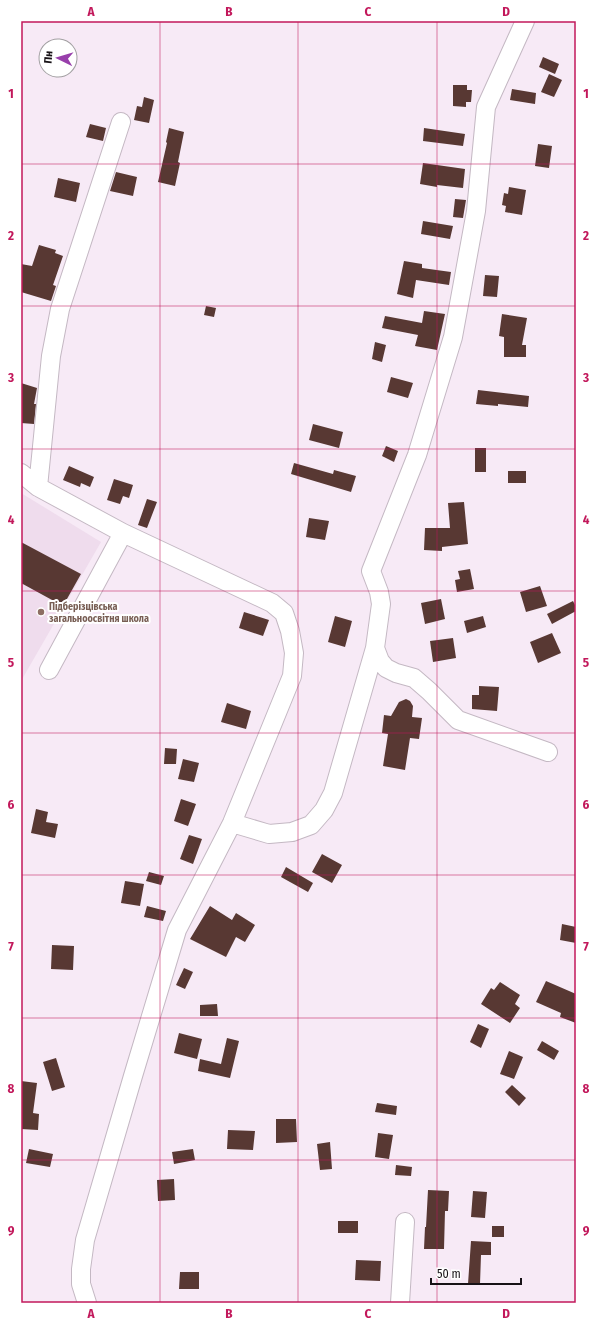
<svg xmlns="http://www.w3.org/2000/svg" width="597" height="1324" font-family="'Fira Sans Condensed',sans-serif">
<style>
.built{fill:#efdced}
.building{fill:#583833}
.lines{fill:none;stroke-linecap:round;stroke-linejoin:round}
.minor-casing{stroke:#c4b8c3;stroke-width:20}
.minor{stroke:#fff;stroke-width:18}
.grid{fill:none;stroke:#c2185b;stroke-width:1;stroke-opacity:0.55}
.education-dot{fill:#8d6e63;stroke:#fff;stroke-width:1.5}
.labels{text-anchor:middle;stroke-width:4;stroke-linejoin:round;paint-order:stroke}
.education-label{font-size:10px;font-weight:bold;fill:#785e54;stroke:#fff;text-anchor:start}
.neatline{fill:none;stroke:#c2185b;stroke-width:1.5}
.grid-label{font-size:13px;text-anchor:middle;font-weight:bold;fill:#c2185b}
</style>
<rect width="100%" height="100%" fill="#f7eaf6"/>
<path class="built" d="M 21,493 L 101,542 L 21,681 Z"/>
<path class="building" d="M 543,57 L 559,64 L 555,74 L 539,67 Z
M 549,74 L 562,80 L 554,97 L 541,92 Z
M 453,85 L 467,85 L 467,90 L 472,90 L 471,102 L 466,102 L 466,107 L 453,106 Z
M 512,89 L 536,93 L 535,104 L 510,100 Z
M 144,97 L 154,100 L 149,123 L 134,120 L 137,106 L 142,107 Z
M 90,124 L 106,128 L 103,141 L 86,137 Z
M 169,128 L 184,132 L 178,162 L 180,163 L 175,186 L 158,182 L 167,143 L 166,142 Z
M 424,128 L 465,134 L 463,146 L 423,141 Z
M 538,144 L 552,146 L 549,168 L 535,166 Z
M 423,163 L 465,169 L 463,188 L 437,185 L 437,187 L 420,184 Z
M 116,172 L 137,177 L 133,196 L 110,191 Z
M 58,178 L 80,183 L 76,202 L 54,197 Z
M 509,187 L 526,190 L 522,215 L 505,212 L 506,206 L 502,205 L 504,193 L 508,194 Z
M 455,199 L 466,200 L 463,218 L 453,217 Z
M 423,221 L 453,226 L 450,239 L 421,234 Z
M 39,245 L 56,250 L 55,253 L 63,256 L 53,285 L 56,286 L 51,301 L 21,292 L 21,264 L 32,266 Z
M 404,261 L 422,264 L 422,268 L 451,272 L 449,285 L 416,280 L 413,298 L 397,294 Z
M 485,275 L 499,276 L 497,297 L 483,296 Z
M 206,306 L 216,308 L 214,317 L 204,315 Z
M 424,311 L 445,314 L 437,350 L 415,346 L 418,335 L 382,328 L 385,316 L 422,323 Z
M 502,314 L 527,318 L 522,345 L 526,345 L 526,357 L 504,357 L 504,337 L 499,336 Z
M 375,342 L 386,345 L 382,362 L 372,359 Z
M 391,377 L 413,383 L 408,398 L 387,392 Z
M 21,383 L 37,388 L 34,404 L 36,404 L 34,424 L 21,423 Z
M 478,390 L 529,396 L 528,407 L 498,404 L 498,406 L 476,404 Z
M 313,424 L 343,432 L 339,448 L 309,440 Z
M 386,446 L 398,451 L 394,462 L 382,456 Z
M 475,448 L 486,448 L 486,472 L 475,472 Z
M 294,463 L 333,474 L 334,470 L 356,476 L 351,492 L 291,474 Z
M 69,466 L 94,477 L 90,487 L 81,483 L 80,487 L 63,480 Z
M 508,471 L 526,471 L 526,483 L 508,483 Z
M 114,479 L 133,485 L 129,498 L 123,496 L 120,504 L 107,500 Z
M 147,499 L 157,502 L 147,528 L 138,525 Z
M 464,502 L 468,544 L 442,547 L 442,551 L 424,550 L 425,528 L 450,528 L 448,503 Z
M 309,518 L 329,521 L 325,540 L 306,537 Z
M 21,542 L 81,574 L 63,606 L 21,583 Z
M 470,569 L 474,589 L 457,592 L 455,580 L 460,579 L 458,571 Z
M 540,586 L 547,606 L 526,612 L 520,592 Z
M 441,599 L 445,619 L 425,624 L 421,603 Z
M 573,601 L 576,607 L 576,611 L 552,624 L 547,614 Z
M 244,612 L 269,620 L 263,636 L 239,628 Z
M 335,616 L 352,621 L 345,647 L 328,642 Z
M 483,616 L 486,627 L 467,633 L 464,621 Z
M 552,633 L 561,653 L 538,663 L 530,642 Z
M 453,638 L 456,658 L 433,662 L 430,641 Z
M 479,686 L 499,687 L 497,711 L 472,709 L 472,695 L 479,695 Z
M 406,699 L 410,701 L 413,706 L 412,717 L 422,718 L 419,739 L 410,738 L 405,770 L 383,766 L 388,734 L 382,733 L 384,715 L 391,716 L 399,702 Z
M 227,703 L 251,711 L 246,729 L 221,722 Z
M 165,748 L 177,749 L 176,764 L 164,764 Z
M 183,759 L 199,763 L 194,782 L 178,779 Z
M 181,799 L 196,804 L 188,826 L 174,821 Z
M 36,809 L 48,812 L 46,822 L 58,824 L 55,838 L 31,833 Z
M 189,835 L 202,839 L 193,864 L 180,859 Z
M 322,854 L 342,865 L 332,883 L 312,872 Z
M 286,867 L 313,883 L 308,892 L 281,877 Z
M 149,872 L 164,876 L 161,885 L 146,881 Z
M 125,881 L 144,884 L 140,906 L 121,903 Z
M 147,906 L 166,911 L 163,921 L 144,917 Z
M 210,906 L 232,920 L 236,913 L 255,925 L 245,942 L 236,937 L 226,957 L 190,939 Z
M 562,924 L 576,927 L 576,943 L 560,940 Z
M 52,945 L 74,946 L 73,970 L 51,969 Z
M 184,968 L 193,972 L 185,989 L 176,985 Z
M 546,981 L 576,994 L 576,1023 L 560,1017 L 561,1013 L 536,1002 Z
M 500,982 L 520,995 L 515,1004 L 520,1008 L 510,1023 L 481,1004 L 491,988 L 494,990 Z
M 217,1004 L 218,1016 L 200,1016 L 200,1005 Z
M 478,1024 L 489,1029 L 481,1048 L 470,1042 Z
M 179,1033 L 202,1039 L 197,1059 L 174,1053 Z
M 227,1038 L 239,1041 L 230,1078 L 198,1071 L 200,1059 L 221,1064 Z
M 542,1041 L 559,1051 L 554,1060 L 537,1050 Z
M 509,1051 L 523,1057 L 514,1079 L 500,1074 Z
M 56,1058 L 65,1087 L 52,1091 L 43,1062 Z
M 21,1081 L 37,1083 L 33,1113 L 39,1114 L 38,1130 L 21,1129 Z
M 512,1085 L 526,1098 L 519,1106 L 505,1092 Z
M 377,1103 L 397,1106 L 396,1115 L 375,1112 Z
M 276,1119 L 296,1119 L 297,1142 L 276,1143 Z
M 228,1130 L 255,1131 L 253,1150 L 227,1149 Z
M 378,1133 L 393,1135 L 389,1159 L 375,1157 Z
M 330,1142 L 332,1169 L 320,1170 L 317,1144 Z
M 29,1149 L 53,1154 L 50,1167 L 26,1163 Z
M 193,1149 L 195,1160 L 174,1164 L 172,1152 Z
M 396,1165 L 412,1167 L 411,1176 L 395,1175 Z
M 174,1179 L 175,1200 L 158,1201 L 157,1180 Z
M 428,1190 L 449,1191 L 448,1211 L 445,1211 L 444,1249 L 424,1249 L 425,1227 L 426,1227 Z
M 473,1191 L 487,1192 L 485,1218 L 471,1217 Z
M 338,1221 L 358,1221 L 358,1233 L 338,1233 Z
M 492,1226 L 504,1226 L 504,1237 L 492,1237 Z
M 471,1241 L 491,1242 L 491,1255 L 481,1255 L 480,1284 L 468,1284 Z
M 356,1260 L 381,1261 L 380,1281 L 355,1280 Z
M 180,1272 L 199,1272 L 199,1289 L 179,1289 Z"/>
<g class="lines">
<defs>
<path id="minor" d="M 21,473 L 38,487 L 123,533 L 272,603 L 284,613 L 290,631 L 294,653 L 292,676 L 232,823 L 177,930 L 133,1076 L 85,1240 L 81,1269 L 81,1284 L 87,1303
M 38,487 L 51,356 L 60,309 L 121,122
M 375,648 L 380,661 L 386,668 L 396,673 L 414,678 L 429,691 L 458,720 L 548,752
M 49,670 L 123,533
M 232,823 L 269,834 L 292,832 L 311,825 L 324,810 L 333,793 L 375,648 L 381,604 L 379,592 L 371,571 L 417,455 L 453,337 L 476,211 L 486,107 L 525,21
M 400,1303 L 405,1222"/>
</defs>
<use href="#minor" class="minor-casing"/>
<use href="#minor" class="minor"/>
</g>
<path class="grid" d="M 160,21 L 160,1303M 298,21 L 298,1303M 437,21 L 437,1303M 21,164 L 576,164M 21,306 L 576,306M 21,449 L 576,449M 21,591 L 576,591M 21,733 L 576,733M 21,875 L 576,875M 21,1018 L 576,1018M 21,1160 L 576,1160"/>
<circle class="education-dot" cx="41" cy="612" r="4"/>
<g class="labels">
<g class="education-label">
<text x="49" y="610">Підберізцівська<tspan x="49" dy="12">загальноосвітня школа</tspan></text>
</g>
</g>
<rect width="597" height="1324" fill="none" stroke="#ffffff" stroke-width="44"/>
<g transform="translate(58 58) rotate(275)"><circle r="19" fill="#ffffff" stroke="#a2a0a2"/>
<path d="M0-3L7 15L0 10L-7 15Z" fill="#983fab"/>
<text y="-6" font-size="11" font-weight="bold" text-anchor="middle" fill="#171216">Пн</text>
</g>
<path d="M431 1278v6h90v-6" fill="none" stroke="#171216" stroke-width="2"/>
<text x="437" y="1278" font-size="12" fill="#171216" stroke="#ffffff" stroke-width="3" paint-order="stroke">50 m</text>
<rect x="22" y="22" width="553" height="1280" class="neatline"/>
<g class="grid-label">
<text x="91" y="16">A</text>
<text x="229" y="16">B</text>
<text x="368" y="16">C</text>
<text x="506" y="16">D</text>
<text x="11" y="98">1</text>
<text x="586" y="98">1</text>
<text x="11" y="240">2</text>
<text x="586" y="240">2</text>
<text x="11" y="382">3</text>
<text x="586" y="382">3</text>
<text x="11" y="524">4</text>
<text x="586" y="524">4</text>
<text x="11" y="667">5</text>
<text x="586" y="667">5</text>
<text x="11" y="809">6</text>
<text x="586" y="809">6</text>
<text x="11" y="951">7</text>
<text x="586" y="951">7</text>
<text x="11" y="1093">8</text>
<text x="586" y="1093">8</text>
<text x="11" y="1235">9</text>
<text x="586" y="1235">9</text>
<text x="91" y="1318">A</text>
<text x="229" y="1318">B</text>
<text x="368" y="1318">C</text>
<text x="506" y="1318">D</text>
</g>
</svg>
